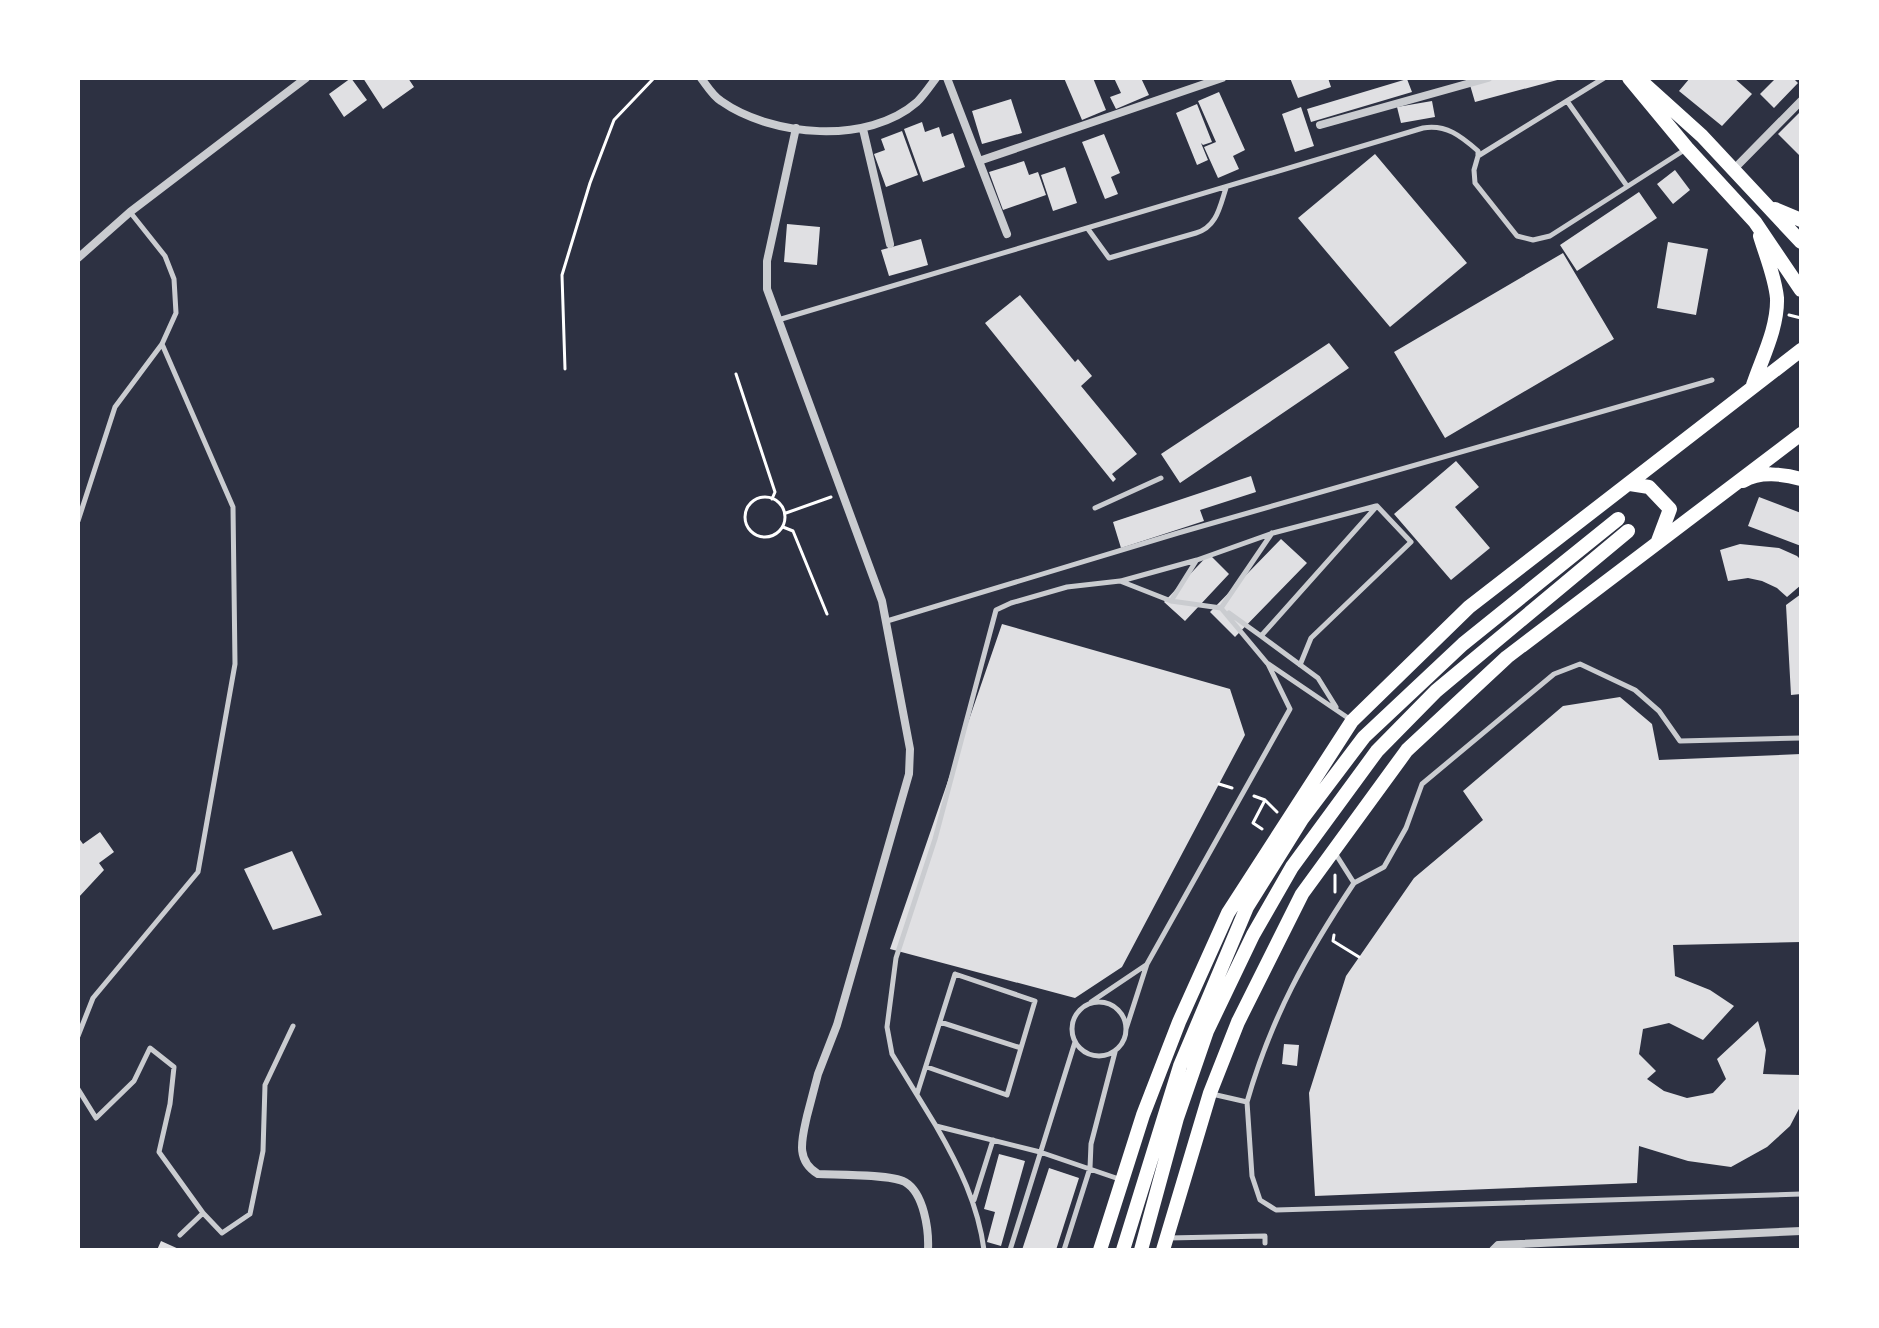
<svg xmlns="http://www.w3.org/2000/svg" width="1879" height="1328" font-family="Mulish,sans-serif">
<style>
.building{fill:#e0e0e3}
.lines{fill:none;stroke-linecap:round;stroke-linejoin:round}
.path{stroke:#fff;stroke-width:3}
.service{stroke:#caccd0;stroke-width:5}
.minor{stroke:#caccd0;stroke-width:8}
.secondary{stroke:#fff;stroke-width:14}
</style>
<rect width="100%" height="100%" fill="#2d3142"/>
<path class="building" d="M 351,78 L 367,100 L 344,117 L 329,94 Z
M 363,78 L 408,78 L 414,87 L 383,109 Z
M 1064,78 L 1093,78 L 1106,110 L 1082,120 Z
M 1114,78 L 1141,78 L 1149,95 L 1116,109 L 1110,97 L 1121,93 Z
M 1290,78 L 1328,78 L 1331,87 L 1298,98 Z
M 1498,78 L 1561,78 L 1561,79 L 1475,102 L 1470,85 Z
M 1690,78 L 1734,78 L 1752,94 L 1722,126 L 1679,91 Z
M 1776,78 L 1793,78 L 1798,83 L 1774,108 L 1760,94 Z
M 1407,79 L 1412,92 L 1311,122 L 1307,109 Z
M 1219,92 L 1245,150 L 1233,156 L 1239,169 L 1218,178 L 1204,147 L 1216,142 L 1198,101 Z
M 1011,99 L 1022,133 L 982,144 L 972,111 Z
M 1432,101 L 1435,117 L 1401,123 L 1397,107 Z
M 1197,104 L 1212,142 L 1203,145 L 1201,143 L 1208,160 L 1197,165 L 1176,113 Z
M 1301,107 L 1314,146 L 1295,152 L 1282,114 Z
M 1801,111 L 1801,157 L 1778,134 Z
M 922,122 L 925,132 L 939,127 L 942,137 L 953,133 L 965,167 L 923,182 L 904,129 Z
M 902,131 L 918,175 L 886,187 L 874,154 L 885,150 L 881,139 Z
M 1104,134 L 1120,173 L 1111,177 L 1118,194 L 1105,199 L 1082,142 Z
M 1375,154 L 1467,263 L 1390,327 L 1298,218 Z
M 1024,161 L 1029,175 L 1038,172 L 1046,195 L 1003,210 L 989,172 Z
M 1065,167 L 1077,203 L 1053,211 L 1041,175 Z
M 1675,170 L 1690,190 L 1673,204 L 1657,184 Z
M 1639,192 L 1657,218 L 1577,271 L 1560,245 Z
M 787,224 L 820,227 L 817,265 L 784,262 Z
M 921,239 L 928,265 L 889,276 L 881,250 Z
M 1668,242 L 1708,249 L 1696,315 L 1657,308 Z
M 1563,253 L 1614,339 L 1445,438 L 1394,352 Z
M 1020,295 L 1075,362 L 1078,359 L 1092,376 L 1081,386 L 1137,454 L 1112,474 L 1116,479 L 1113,482 L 985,323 Z
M 1329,343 L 1349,368 L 1180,483 L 1161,454 Z
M 1456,461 L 1479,487 L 1455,507 L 1490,548 L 1451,580 L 1394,514 Z
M 1251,476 L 1256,492 L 1200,510 L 1204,521 L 1121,548 L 1113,522 Z
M 1759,497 L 1801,513 L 1801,546 L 1748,526 Z
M 1281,539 L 1307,563 L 1235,637 L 1210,612 Z
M 1740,544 L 1779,548 L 1797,556 L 1801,560 L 1801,585 L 1787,597 L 1777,588 L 1762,581 L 1748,578 L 1728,581 L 1720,550 Z
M 1209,554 L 1229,574 L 1185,621 L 1164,602 Z
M 1801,594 L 1801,694 L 1791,695 L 1786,605 Z
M 1002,624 L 1230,689 L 1245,735 L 1122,967 L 1075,998 L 890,949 Z
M 1620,697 L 1652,724 L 1659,760 L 1801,754 L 1801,942 L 1673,945 L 1675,976 L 1710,990 L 1734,1006 L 1703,1040 L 1669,1023 L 1643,1029 L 1639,1054 L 1656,1071 L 1647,1079 L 1664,1091 L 1687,1098 L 1713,1093 L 1726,1079 L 1717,1059 L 1758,1021 L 1766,1050 L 1763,1074 L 1801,1075 L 1801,1105 L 1790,1126 L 1767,1147 L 1731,1167 L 1688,1161 L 1639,1146 L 1637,1183 L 1315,1196 L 1309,1093 L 1346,976 L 1414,878 L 1483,820 L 1463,791 L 1563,706 Z
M 100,832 L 114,852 L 99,863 L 104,870 L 78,898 L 78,837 L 83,844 Z
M 292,851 L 322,915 L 273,930 L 244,869 Z
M 1284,1044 L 1299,1045 L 1297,1066 L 1282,1064 Z
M 999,1154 L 1025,1161 L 1001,1246 L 987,1242 L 995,1212 L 984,1209 Z
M 1049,1168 L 1079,1178 L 1056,1250 L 1022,1250 Z
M 161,1241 L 181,1250 L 157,1250 Z"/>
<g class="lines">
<path class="path" d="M 1789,315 L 1801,318
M 565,369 L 562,275 L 590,183 L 614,120 L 654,78
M 736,374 L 775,492 L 772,499
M745 517a20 20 0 1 1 40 0a20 20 0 1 1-40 0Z
M 786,513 L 831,497
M 783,527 L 793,531 L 827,614
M 1219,784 L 1232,788
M 1254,796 L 1265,800 L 1277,812
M 1262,829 L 1253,823 L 1265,800
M 1335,892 L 1335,875
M 1334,935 L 1333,941 L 1359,957"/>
<path class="service" d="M 1604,78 L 1478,156 L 1474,170 L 1475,183 L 1517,236 L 1533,240 L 1550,236 L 1686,149
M 1567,101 L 1627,186
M 1088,229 L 1109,258 L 1196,233 C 1217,227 1220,206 1226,188
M 778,320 L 1423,128 C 1446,124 1461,136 1478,151 L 1478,156
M 1095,508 L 1161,478
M 78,521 L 115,407 L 162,344 L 176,313 L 174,279 L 165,256 L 130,212
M 1121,581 L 1197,560 L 1273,533 L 1376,506
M 1171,601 L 1196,561
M 1221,608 L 1272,533
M 1229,613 L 1261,636
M 887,621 L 1178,533 L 1712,380
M 1300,665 L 1311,638 L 1411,542 L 1377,506 L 1261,636 L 1318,678 L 1336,707
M 1354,883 L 1384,867 L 1406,828 L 1422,784 L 1554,674 L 1580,664 L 1635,690 L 1659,711 L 1680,741 L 1801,738
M1072 1029a27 27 0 1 1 54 0a27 27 0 1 1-54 0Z
M 1091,1002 L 1146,965
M 940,1022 L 1021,1048
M 1126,1029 L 1147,964 L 1290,709 L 1268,664
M 78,1036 L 93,998 L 198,872 L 235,664 L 233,507 L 162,344
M 78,1089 L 96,1118 L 134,1081 L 150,1048 L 174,1067 L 170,1104 L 159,1152 L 203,1213 L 222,1233 L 250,1214 L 263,1151 L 265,1085 L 293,1026
M 917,1094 L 955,974 L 1035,1001 L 1007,1095 L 927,1067
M 1212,1094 L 1247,1102 L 1252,1176 L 1260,1200 L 1276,1210 L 1801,1194
M 1247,1102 C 1271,1018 1306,955 1354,883 L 1335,853
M 936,1126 C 959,1166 978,1204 984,1250
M 1119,1179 L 1040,1152 L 936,1126 L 892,1054 L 887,1027 L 896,958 L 935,839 L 996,610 L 1011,603 L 1067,587 L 1120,581 L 1171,601 L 1221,608 L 1267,663 L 1351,720
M 974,1200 L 993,1140
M 180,1235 L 203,1213
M 1168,1238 L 1265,1236 L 1265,1243
M 1010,1250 L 1075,1042
M 1064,1250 L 1090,1168 L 1091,1144 L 1115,1052"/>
<path class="minor" d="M 701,78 C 707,86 713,96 721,101 C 772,137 868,145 917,102 C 924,95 930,86 936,78
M 947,78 L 1007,234
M 1320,125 L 1488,78
M 796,128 L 767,261 L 767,289 L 882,601 L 910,749 L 909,774 L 837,1025 L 818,1074 L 807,1116 C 802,1139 795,1160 818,1174 C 837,1175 890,1174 905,1182 C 924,1193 929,1230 928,1250
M 863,129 L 890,244
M 979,161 L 1222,78
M 1734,169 L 1801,101
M 78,258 L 130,212 L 306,78
M 1493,1250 L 1498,1245 L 1801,1231"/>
<path class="secondary" d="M 1629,78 L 1687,148 L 1755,222 L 1801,290
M 1641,81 L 1702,136 L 1801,242
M 1775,209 L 1801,220
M 1753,385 C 1762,358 1778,328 1777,298 C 1775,277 1766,256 1760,236
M 1743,481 C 1759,471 1784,474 1801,479
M 1630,484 L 1649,487 L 1670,509 L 1658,541
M 1100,1250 L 1143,1115 L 1179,1022 L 1228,913 L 1352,721 L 1469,607 L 1801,350
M 1123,1250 L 1180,1066 L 1247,907 L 1302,819 L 1364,737 L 1463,644 L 1618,519
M 1141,1250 L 1177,1118 L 1207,1031 L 1253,935 L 1292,867 L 1377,751 L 1436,691 L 1628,531
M 1163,1250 L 1210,1093 L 1238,1022 L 1302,894 L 1407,750 L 1507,657 L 1801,434"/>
</g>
<rect width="1879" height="1328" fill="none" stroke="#ffffff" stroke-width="160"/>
</svg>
